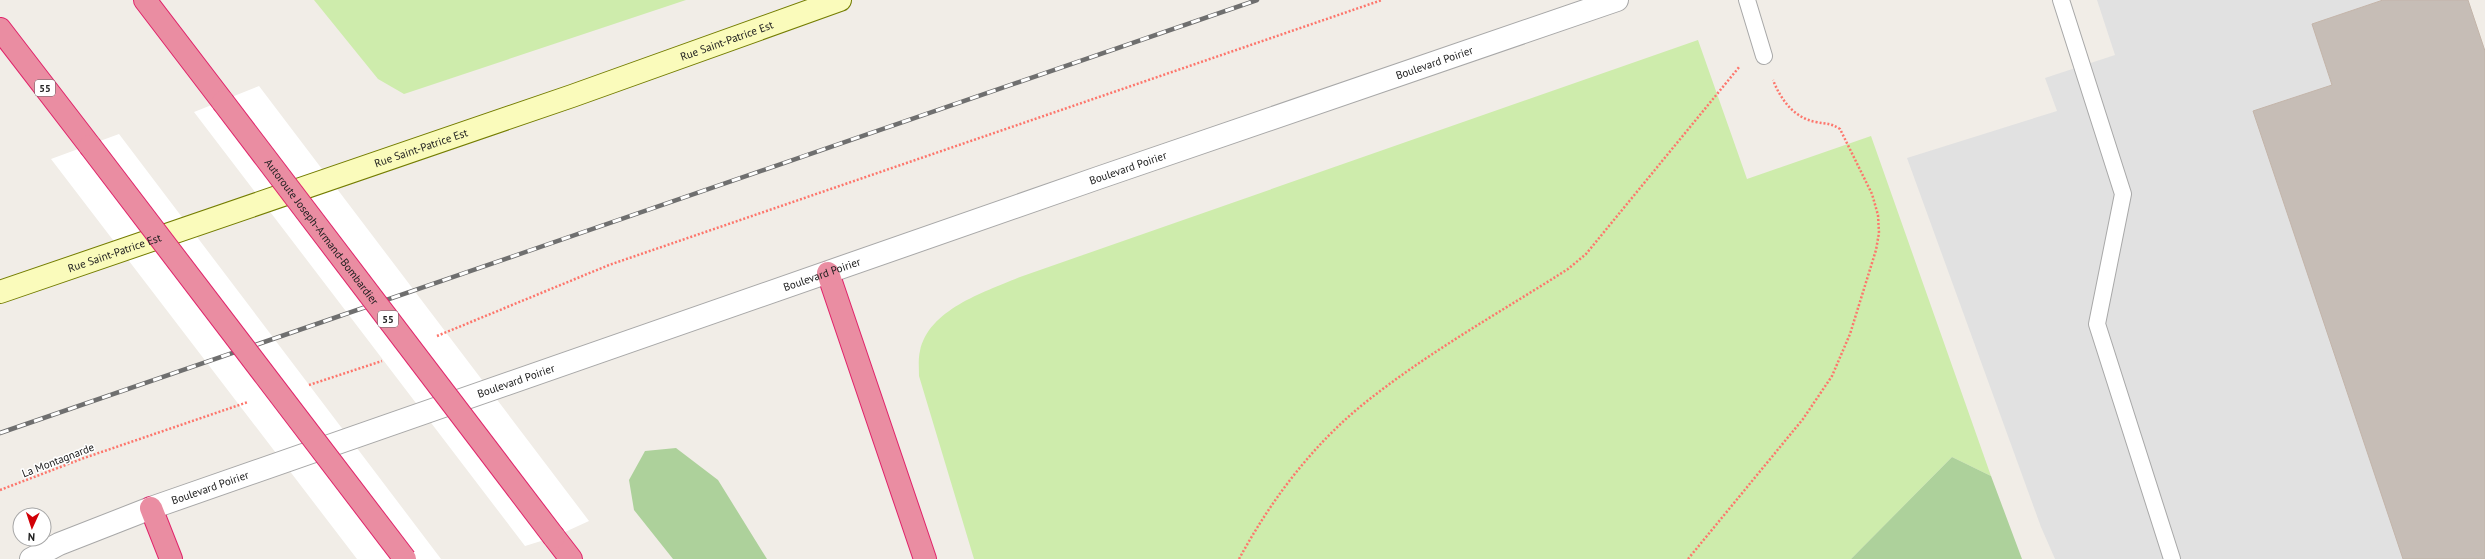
<svg xmlns="http://www.w3.org/2000/svg" width="2485" height="559" font-family="'PT Sans',sans-serif">
<style>
.grass{fill:#ceecac}
.forest{fill:#add19b}
.parking{fill:#e1e1e1}
.pier{fill:#fff}
.building{fill:#c6bdb6;stroke:#c3b4a9}
.lines{fill:none;stroke-linecap:round;stroke-linejoin:round}
.lane-casing{stroke:#a8a8a8;stroke-width:18}
.street-casing{stroke:#a8a8a8;stroke-width:24}
.secondary-casing{stroke:#747d02;stroke-width:24}
.highway-casing{stroke:#e0236a;stroke-width:24}
.path{stroke:#fd766c;stroke-width:2.5;stroke-dasharray:2 2;stroke-linecap:butt}
.lane{stroke:#fff;stroke-width:16}
.street{stroke:#fff;stroke-width:22}
.secondary{stroke:#fafbbb;stroke-width:22}
.highway{stroke:#ea8da2;stroke-width:22}
.rail-casing{stroke:#6f6f6f;stroke-width:4.5}
.rail{stroke:#fff;stroke-width:3;stroke-dasharray:9;stroke-linecap:butt}
.highway-bridge-casing{stroke:#e0236a;stroke-width:24;stroke-linecap:butt}
.highway-bridge{stroke:#ea8da2;stroke-width:22}
.labels{text-anchor:middle;stroke-width:3;stroke-linejoin:round;paint-order:stroke}
.shield{fill:#fff;stroke:#646464;stroke-width:1}
.shield-label{font-size:10px;font-weight:bold;fill:#212121}
.street-label{font-size:11px;fill:#212121;stroke:#fff}
</style>
<rect width="100%" height="100%" fill="#f1ede7"/>
<path class="grass" d="M 314,0 L 686,0 L 404,94 L 378,79 Z
M 1698,40 L 1747,179 L 1871,136 L 1991,476 L 1952,457 L 1851,559 L 974,559 L 919,376 C 919,368 918,359 920,351 C 929,309 985,292 1020,277 Z"/>
<path class="forest" d="M 676,448 L 718,480 L 767,559 L 673,559 L 634,510 L 629,480 L 645,451 Z
M 1952,457 L 1991,476 L 2022,559 L 1851,559 Z"/>
<path class="parking" d="M 2097,0 L 2383,0 L 2312,24 L 2332,85 L 2403,559 L 2055,559 L 2041,527 L 1907,158 L 2057,111 L 2045,78 L 2115,55 Z"/>
<path class="pier" d="M 259,86 L 589,521 L 554,537 L 525,546 L 194,112 Z
M 119,134 L 441,559 L 357,559 L 51,159 Z"/>
<path class="building" d="M 2383,0 L 2468,0 L 2485,51 L 2485,559 L 2403,559 L 2253,111 L 2332,85 L 2312,24 Z"/>
<g class="lines">
<defs>
<path id="lane" d="M 1747,0 L 1764,56
M 2061,0 L 2123,194 L 2097,324 L 2172,559"/>
<g id="street">
<path id="s1" d="M 31,559 L 59,544 L 151,508 L 1098,178 L 1617,0"/>
</g>
<g id="secondary">
<path id="s2" d="M 0,292 L 572,96 L 840,0"/>
</g>
<path id="highway" d="M 145,0 L 223,102
M 0,29 L 90,146
M 828,273 L 925,559
M 151,508 L 171,559
M 554,537 L 571,559"/>
</defs>
<use href="#lane" class="lane-casing"/>
<use href="#street" class="street-casing"/>
<use href="#secondary" class="secondary-casing"/>
<use href="#highway" class="highway-casing"/>
<path class="path" d="M 437,336 L 609,265 L 1382,0
M 309,385 L 382,361
M 0,490 L 84,458 L 248,402
M 1239,559 C 1270,502 1310,448 1361,406 C 1425,354 1499,313 1568,269 L 1586,254 L 1740,66
M 1688,559 L 1803,419 L 1832,376 L 1850,334 L 1876,250 L 1879,233 L 1878,215 L 1872,194 L 1840,129 C 1831,123 1826,124 1816,122 C 1794,118 1781,100 1773,80"/>
<use href="#lane" class="lane"/>
<use href="#street" class="street"/>
<use href="#secondary" class="secondary"/>
<use href="#highway" class="highway"/>
<defs>
<path id="rail" d="M 0,433 L 1257,0"/>
</defs>
<use href="#rail" class="rail-casing"/>
<use href="#rail" class="rail"/>
<defs>
<g id="highway-bridge">
<path id="s3" d="M 223,102 L 554,537"/>
<path d="M 90,146 L 405,559"/>
</g>
</defs>
<use href="#highway-bridge" class="highway-bridge-casing"/>
<use href="#highway-bridge" class="highway-bridge"/>
</g>
<g class="labels">
<g class="shield">
<rect x="35" y="80" width="20" height="16" rx="3"/>
<rect x="378" y="311" width="20" height="16" rx="3"/>
</g>
<g class="shield-label">
<text x="45" y="92">55</text>
<text x="388" y="323">55</text>
</g>
<g class="street-label">
<text dy="4" stroke="none"><textPath href="#s2" startOffset="769">Rue Saint-Patrice Est</textPath></text>
<text dy="4" stroke="none"><textPath href="#s1" startOffset="1489">Boulevard Poirier</textPath></text>
<text dy="4" stroke="none"><textPath href="#s2" startOffset="445">Rue Saint-Patrice Est</textPath></text>
<text dy="4" stroke="none"><textPath href="#s1" startOffset="1165">Boulevard Poirier</textPath></text>
<text dy="4" stroke="none"><textPath href="#s3" startOffset="163">Autoroute Joseph-Armand-Bombardier</textPath></text>
<text dy="4" stroke="none"><textPath href="#s2" startOffset="121">Rue Saint-Patrice Est</textPath></text>
<text dy="4" stroke="none"><textPath href="#s1" startOffset="841">Boulevard Poirier</textPath></text>
<text dy="4" stroke="none"><textPath href="#s1" startOffset="517">Boulevard Poirier</textPath></text>
<text transform="translate(58 460) rotate(-21)" y="4">La Montagnarde</text>
<text dy="4" stroke="none"><textPath href="#s1" startOffset="193">Boulevard Poirier</textPath></text>
</g>
</g>
<g transform="translate(32 527) rotate(183)"><circle r="19" fill="#ffffff" stroke="#a6a6a6"/>
<path d="M0-3L7 15L0 10L-7 15Z" fill="#d10007"/>
<text y="-6" font-size="11" font-weight="bold" text-anchor="middle" fill="#212121">N</text>
</g>
</svg>
